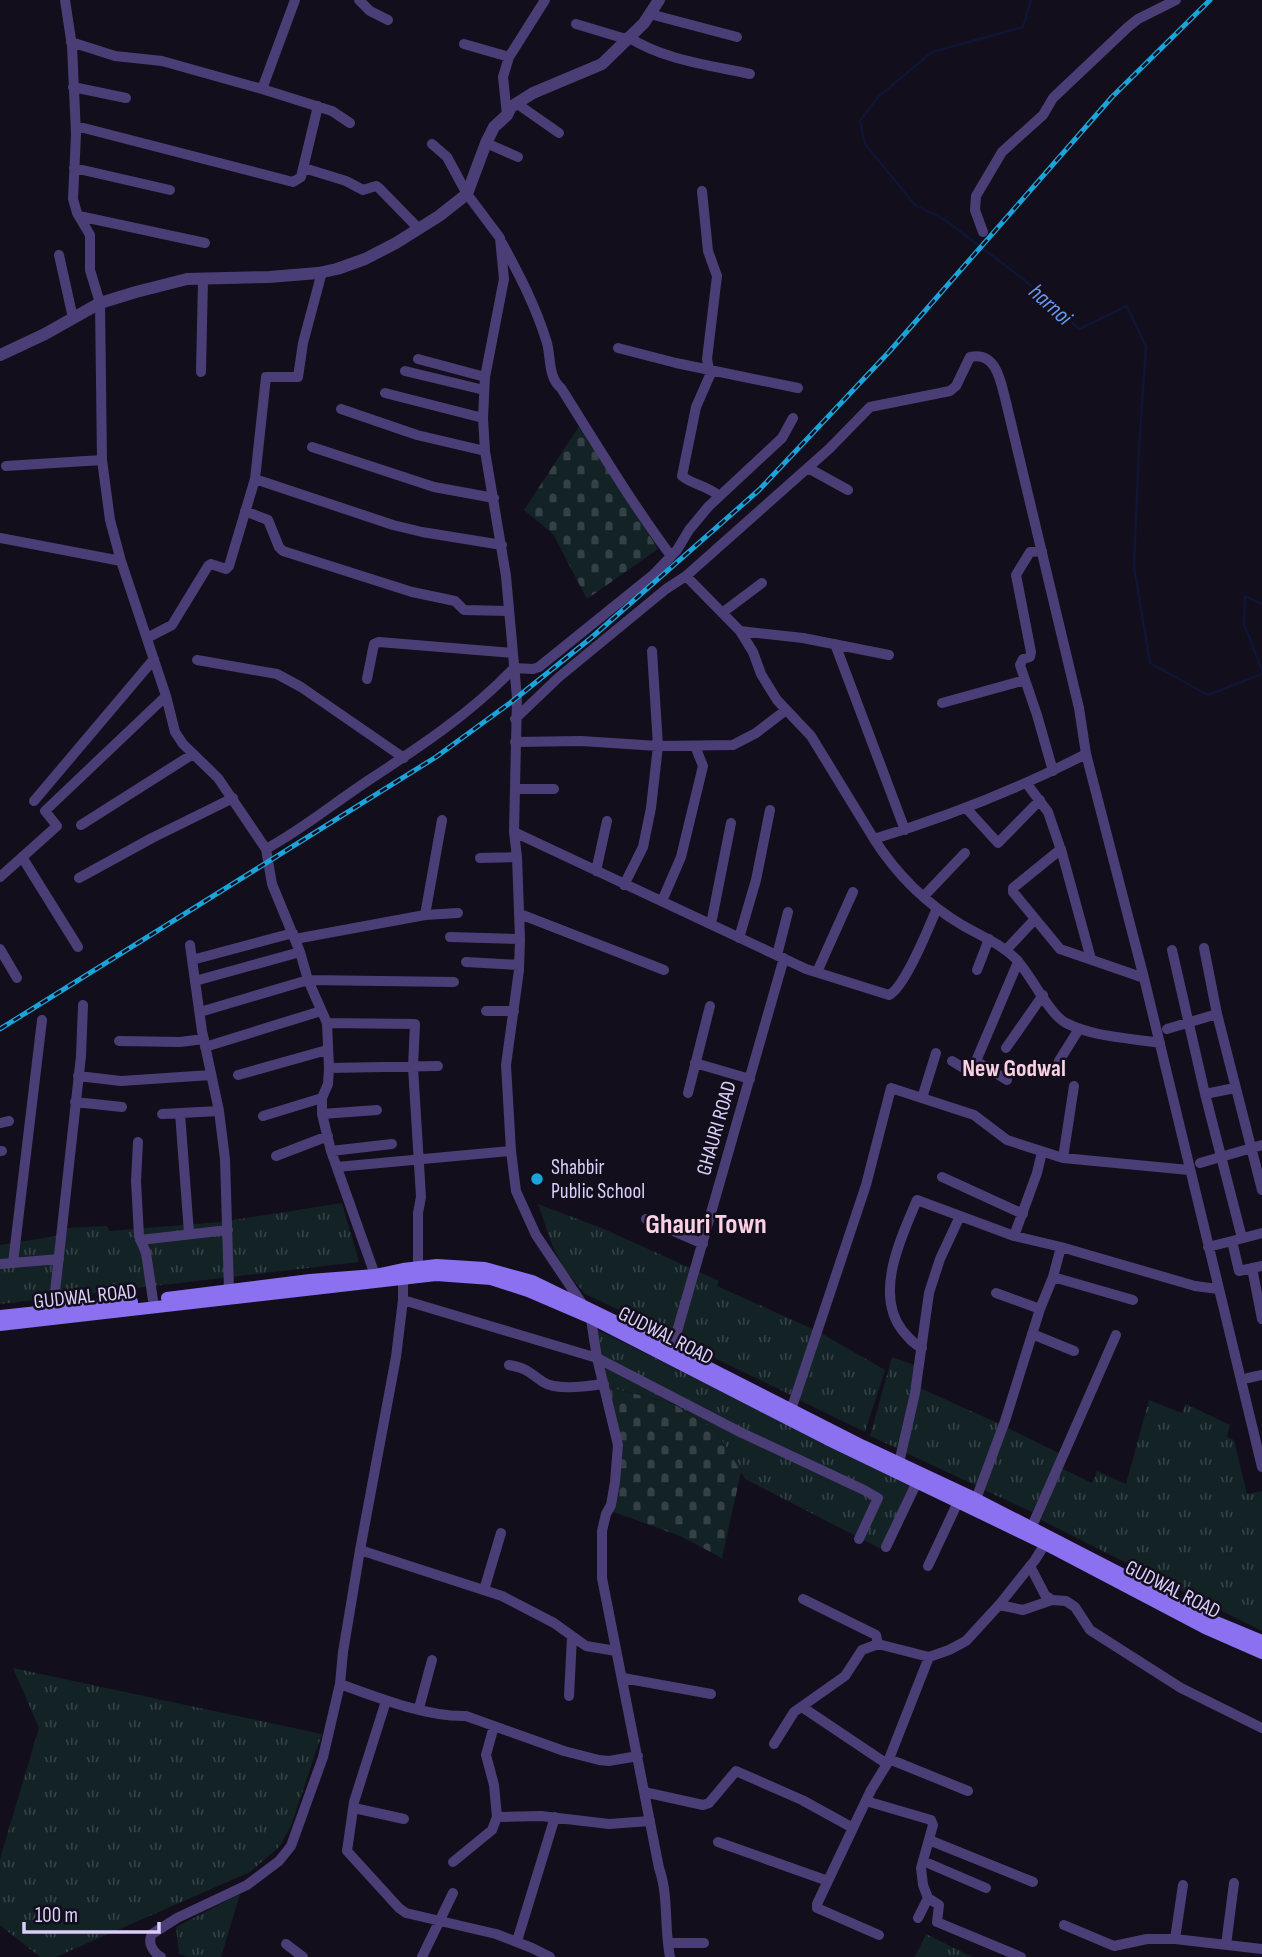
<svg xmlns="http://www.w3.org/2000/svg" width="1262" height="1957" font-family="'Sofia Sans Condensed',sans-serif">
<style>
.grass{fill:url(#grass-tufts)}
.cemetery{fill:url(#cemetery-stones)}
.lines{fill:none;stroke-linecap:round;stroke-linejoin:round}
.stream{stroke:#0e1535;stroke-width:2.5}
.minor{stroke:#4b3e76;stroke-width:10}
.tertiary{stroke:#4b3e76;stroke-width:12}
.secondary{stroke:#8b70ef;stroke-width:12}
.rail-casing{stroke:#19a4db;stroke-width:5}
.rail{stroke:#130e1c;stroke-width:2.5;stroke-dasharray:8;stroke-linecap:butt}
.poi-dot{fill:#19a4db;stroke:#130e1c;stroke-width:2.5}
.labels{text-anchor:middle;stroke-width:5;stroke-linejoin:round;paint-order:stroke}
.street-label{font-size:21px;fill:#dbcffa;stroke:#130e1c}
.poi-label{font-size:21px;fill:#dbcffa;stroke:#130e1c;text-anchor:start}
.water-label{font-size:23px;font-style:italic;fill:#6897ee;stroke:#130e1c}
.quarter-label{font-size:24px;font-weight:bold;fill:#fad0e3;stroke:#130e1c}
.district-label{font-size:28px;font-weight:bold;fill:#fad0e3;stroke:#130e1c}
</style>
<defs>
<pattern id="grass-tufts" width="24" height="20" patternUnits="userSpaceOnUse" patternTransform="scale(1.75)"><rect width="24" height="20" fill="#122225"/><path d="M3 7l-1-3M5 7V3M7 7l1-3M15 17l-1-3M17 17v-4M19 17l1-3" fill="none" stroke="#344146"/></pattern>
<pattern id="cemetery-stones" width="16" height="16" patternUnits="userSpaceOnUse" patternTransform="scale(1.75)"><rect width="16" height="16" fill="#122225"/><path d="M2 7V4a2 2 0 0 1 4 0v3zM10 15v-3a2 2 0 0 1 4 0v3z" fill="#344146"/></pattern>
</defs>
<rect width="100%" height="100%" fill="#130e1c"/>
<path class="grass" d="M 342,1203 L 359,1262 L 0,1304 L 0,1245 L 63,1235 L 66,1228 L 107,1226 L 109,1231 L 221,1222 Z
M 538,1204 L 604,1229 L 719,1281 L 717,1286 L 815,1330 L 793,1396 L 683,1343 L 683,1340 L 585,1294 L 564,1269 L 552,1245 Z
M 596,1329 L 912,1485 L 881,1549 L 745,1479 L 717,1432 L 675,1404 L 604,1386 Z
M 819,1332 L 885,1370 L 865,1432 L 797,1399 Z
M 892,1357 L 915,1365 L 899,1449 L 870,1436 Z
M 920,1388 L 1002,1425 L 977,1486 L 904,1452 Z
M 1149,1400 L 1182,1413 L 1186,1404 L 1230,1425 L 1227,1437 L 1234,1440 L 1247,1494 L 1262,1491 L 1262,1631 L 1041,1520 L 1061,1468 L 1092,1483 L 1097,1471 L 1126,1484 Z
M 1008,1428 L 1061,1454 L 1032,1512 L 982,1489 Z
M 13,1668 L 322,1734 L 291,1826 L 279,1847 L 250,1872 L 56,1957 L 40,1957 L 0,1925 L 0,1859 L 39,1728 Z
M 240,1894 L 221,1957 L 189,1957 L 179,1954 L 176,1927 Z
M 926,1934 L 972,1957 L 915,1957 Z"/>
<path class="cemetery" d="M 580,425 L 658,549 L 587,599 L 553,534 L 524,510 Z
M 604,1386 L 674,1404 L 717,1432 L 741,1472 L 722,1558 L 680,1536 L 611,1511 L 617,1443 Z"/>
<g class="lines">
<path class="stream" d="M 1031,0 L 1023,27 L 932,52 L 878,97 L 860,121 L 865,144 L 915,205 L 945,220 L 1022,278 L 1079,329 L 1127,306 L 1146,347 L 1139,448 L 1134,567 L 1150,663 L 1208,695 L 1262,674
M 1262,604 L 1245,596 L 1244,624 L 1262,670"/>
<path class="minor" d="M 65,0 L 72,46 L 76,134 L 73,199 L 77,213 L 90,235 L 90,270 L 100,303 L 102,460 L 110,520 L 121,561 L 166,696 L 175,732 L 183,744 L 218,778 L 266,849 L 272,884 L 300,952 L 308,980 L 327,1023 L 329,1068 L 328,1084 L 322,1098 L 322,1114 L 331,1151 L 375,1275
M 359,0 L 370,11 L 388,20
M 650,14 L 737,37
M 576,24 L 626,39
M 628,37 C 664,60 709,65 750,74
M 71,42 L 115,56 L 162,61 L 262,89 L 332,111 L 350,123
M 464,44 L 509,57
M 73,87 L 126,98
M 262,89 L 295,0
M 516,103 L 559,133
M 507,115 L 503,77 L 509,57 L 545,0
M 76,126 L 293,182 L 301,177 L 318,106
M 486,143 L 518,157
M 432,144 L 447,157 L 467,194 L 500,238 L 504,279 L 485,377 L 483,418 L 485,451 L 506,576 L 517,698 L 514,832 L 517,857 L 520,939 L 519,970 L 506,1065 L 511,1151 L 516,1191 L 536,1235 L 583,1305
M 74,168 L 170,190
M 304,168 L 346,181 L 363,190 L 376,186 L 379,188 L 419,229
M 702,191 L 708,251 L 717,276 L 707,359 L 710,375 L 696,407 L 682,476 C 693,485 708,486 719,496
M 79,216 L 205,243
M 983,232 L 975,210 L 976,196 L 1002,152 L 1043,115 L 1053,98 L 1128,27 L 1138,19 L 1176,0
M 502,243 C 520,276 536,307 547,343 C 551,358 548,377 561,388 C 597,445 631,502 671,556
M 59,255 L 73,318
M 618,348 L 676,363 L 798,388
M 418,359 L 485,377
M 405,371 L 484,390
M 201,372 L 203,279
M 385,393 L 483,418
M 341,409 L 417,435 L 485,451
M 312,447 L 434,487 L 494,498
M 6,466 L 102,460
M 808,468 L 848,490
M 255,479 L 393,525 L 422,532 L 502,545
M 245,511 L 268,520 L 279,547 L 283,551 L 412,592 L 455,601 L 464,610 L 508,611
M 0,538 L 121,561
M 1042,551 L 1030,552 L 1016,575 L 1031,652 L 1030,657 L 1023,659 L 1020,665 L 1037,715 L 1053,771
M 686,576 L 740,631 L 753,652 L 761,674 L 777,700 L 811,736 L 874,839 C 947,817 1018,789 1086,754
M 722,613 L 762,583
M 740,631 L 803,638 L 889,655
M 147,638 L 172,625 L 208,566 L 211,564 L 226,569 L 229,566 L 255,479 L 266,377 L 298,377 L 303,343 L 322,272
M 835,644 L 905,830
M 197,660 L 277,674 L 301,687 L 404,758
M 367,679 L 374,644 L 379,642 L 512,653
M 942,703 L 1025,680
M 515,719 L 559,677 L 666,589 L 686,576 L 829,449 L 870,407 L 950,391 L 956,386 L 970,357 C 997,351 1001,383 1006,402 L 1079,708 L 1086,754 L 1144,978 L 1262,1467
M 515,742 L 581,741 L 658,746 L 733,745 L 756,733 L 786,710
M 1027,784 L 1048,812 L 1062,853 L 1091,959
M 515,789 L 554,789
M 34,801 L 154,659
M 966,808 L 998,843 L 1040,800
M 81,825 L 193,754
M 514,832 L 806,969 L 889,995 C 905,987 929,927 937,908
M 874,839 C 897,875 925,903 962,925 C 981,936 1001,944 1016,959 C 1031,975 1049,1014 1066,1023 C 1093,1037 1130,1038 1160,1043
M 266,849 C 303,829 334,803 369,780 C 421,746 471,713 514,668 L 533,669 L 539,667 L 653,575 L 677,550 L 689,530 L 708,507 L 782,438 L 793,418
M 1061,849 L 1013,888 L 1013,892 L 1060,949 L 1144,978
M 22,857 L 78,947
M 480,858 L 517,857
M 596,871 L 607,821
M 0,877 L 57,826 L 45,811 L 166,696
M 79,878 L 152,838 L 233,798
M 624,885 L 643,847 L 651,808 L 658,746 L 652,651
M 923,897 L 965,853
M 662,901 L 681,857 L 703,766 L 695,746
M 520,914 L 664,970
M 425,915 L 442,820
M 711,924 L 731,823
M 450,937 L 520,939
M 739,938 L 756,880 L 770,810
M 295,939 L 425,915 L 458,913
M 190,945 L 202,1031 L 219,1111 L 225,1159 L 229,1290
M 1204,948 L 1217,1014 L 1262,1190
M 0,949 L 17,978
M 1006,950 L 1035,919
M 1172,950 L 1205,1094 L 1242,1238
M 777,955 L 788,912
M 192,960 L 293,933
M 466,962 L 519,965
M 977,970 L 989,939
M 817,972 L 853,892
M 195,981 L 300,952
M 486,1011 L 514,1011
M 200,1012 L 308,980 L 454,982
M 327,1023 L 415,1024 L 413,1067 L 421,1197 L 418,1213 L 418,1268
M 1167,1029 L 1217,1014
M 119,1041 L 180,1042 L 204,1039
M 205,1047 L 321,1011
M 1006,1048 L 1043,995
M 952,1061 L 970,1072 L 976,1061
M 1059,1061 L 1079,1029
M 695,1063 L 750,1079
M 329,1068 L 438,1066
M 238,1075 L 327,1050
M 78,1076 L 121,1081 L 211,1075
M 1007,1080 L 976,1061 L 1018,962
M 688,1093 L 710,1006
M 1205,1094 L 1235,1088
M 922,1098 L 936,1053
M 75,1102 L 122,1107
M 180,1113 L 189,1233
M 162,1114 L 219,1111
M 322,1114 L 377,1110
M 263,1116 L 322,1098
M 0,1123 L 9,1121
M 138,1142 L 136,1181 L 139,1236 L 146,1253 L 153,1300
M 0,1151 L 2,1151
M 331,1151 L 392,1144
M 276,1156 L 328,1136
M 1063,1158 L 1074,1086
M 1200,1163 L 1262,1145
M 337,1167 L 511,1151
M 942,1177 L 1023,1214
M 646,1219 L 703,1244
M 1262,1233 L 1232,1241 L 1239,1271 L 1262,1266
M 1014,1236 L 1037,1173 L 1042,1152
M 140,1240 L 228,1230
M 1208,1247 L 1232,1241
M 13,1263 L 42,1020
M 0,1264 L 59,1259
M 1252,1268 L 1262,1319
M 1053,1277 L 1133,1300
M 403,1300 L 597,1358 L 740,1432 L 864,1490 L 878,1498 L 859,1539
M 1040,1309 L 1053,1277 L 1061,1247
M 53,1310 L 81,1056 L 83,1005
M 590,1313 L 597,1358 L 618,1445 L 615,1482 L 611,1505 L 606,1514 L 602,1531 L 602,1578 L 659,1868 C 669,1896 664,1928 670,1957
M 1032,1334 L 1074,1351
M 922,1348 C 913,1344 908,1337 902,1330 C 874,1293 901,1238 917,1200 L 1014,1236 L 1061,1247 L 1195,1286 L 1218,1289
M 672,1349 L 784,958
M 509,1365 C 529,1369 528,1372 543,1382 C 557,1391 588,1386 604,1384
M 1248,1378 L 1262,1375
M 791,1410 L 866,1185 L 891,1088 L 974,1115 L 1007,1140 L 1063,1158 L 1189,1170
M 899,1463 L 915,1393 L 929,1293 L 940,1259 L 960,1216
M 976,1499 L 1005,1421 L 1040,1309 L 996,1293
M 1029,1533 L 1116,1335
M 886,1547 L 917,1482
M 360,1550 L 502,1596 L 554,1623 L 586,1646 L 616,1651
M 928,1566 L 958,1502
M 1030,1566 L 1045,1595 L 1052,1600
M 484,1590 L 501,1533
M 803,1599 L 876,1635 L 878,1644 L 929,1657
M 999,1605 L 1023,1610 L 1052,1600 L 1066,1601 L 1075,1607 L 1090,1630 L 1181,1688 L 1262,1728
M 623,1678 L 711,1694
M 340,1684 C 378,1698 427,1717 466,1716 L 564,1751 L 599,1760 L 609,1761 L 638,1756
M 569,1696 L 572,1637
M 386,1701 L 354,1802 L 347,1851 L 399,1908 L 406,1913 L 496,1934 L 532,1948 L 550,1957
M 802,1707 L 887,1764
M 419,1708 L 432,1660
M 774,1744 L 794,1712 L 845,1676 L 862,1650 L 878,1644
M 889,1759 L 968,1791
M 644,1792 L 703,1805 L 709,1803 L 736,1771 L 802,1800 L 853,1828
M 866,1801 L 931,1820 L 933,1825 L 921,1868 L 923,1885 L 928,1898 L 918,1918
M 354,1808 L 404,1819
M 497,1817 L 541,1816 L 609,1824 L 650,1821
M 929,1840 L 1033,1882
M 718,1842 L 828,1881
M 923,1861 L 986,1888
M 453,1862 L 492,1830 L 497,1817 L 494,1785 L 486,1755 L 494,1726
M 928,1898 L 939,1905 L 937,1922 L 1021,1957
M 1064,1925 L 1114,1946 L 1147,1939 L 1175,1939 L 1262,1949
M 879,1935 L 817,1908 L 817,1904 L 871,1790 L 887,1764 L 929,1657 L 949,1650 L 966,1641 L 999,1605 L 1035,1560 L 1045,1544
M 1175,1939 L 1183,1885
M 517,1941 L 555,1817
M 668,1943 L 704,1943
M 286,1944 L 303,1957
M 1226,1945 L 1234,1883
M 161,1957 C 153,1952 147,1943 152,1934 L 177,1918 L 247,1885 L 279,1861 L 291,1846 L 323,1757 L 340,1684 L 343,1652 L 360,1550 L 396,1357 L 403,1300 L 403,1274
M 422,1957 L 453,1893"/>
<path class="tertiary" d="M 0,355 L 45,334 L 100,303 L 136,292 L 187,279 L 269,277 L 318,273 L 337,269 L 365,259 L 396,243 L 439,216 L 467,194 L 486,143 L 494,127 L 507,115 L 511,107 L 533,93 L 602,64 L 644,23 L 659,0"/>
<path class="secondary" d="M 167,1298 L 310,1280 L 375,1275 L 403,1269 L 437,1265 L 485,1268 L 532,1281 L 672,1349 L 863,1446 L 976,1499 L 1209,1619 L 1262,1641
M 0,1316 L 132,1302
M 0,1325 L 436,1275 L 491,1279 L 528,1291 L 591,1318 L 827,1439 L 1045,1544 L 1205,1628 L 1262,1653"/>
<defs>
<path id="rail" d="M 0,1029 L 436,757 L 510,703 L 591,638 L 759,490 L 889,352 L 1112,97 L 1210,0"/>
</defs>
<use href="#rail" class="rail-casing"/>
<use href="#rail" class="rail"/>
</g>
<circle class="poi-dot" cx="537" cy="1179" r="7"/>
<g class="labels">
<g class="street-label">
<text transform="translate(716 1128) rotate(-74)" y="7">GHAURI ROAD</text>
<text transform="translate(85 1296) rotate(-6)" y="7">GUDWAL ROAD</text>
<text transform="translate(666 1335) rotate(27)" y="7">GUDWAL ROAD</text>
<text transform="translate(1173 1589) rotate(27)" y="7">GUDWAL ROAD</text>
</g>
<g class="poi-label">
<text x="551" y="1174">Shabbir<tspan x="551" dy="24">Public School</tspan></text>
</g>
<g class="water-label">
<text transform="translate(1051 304) rotate(42)" y="8">harnoi</text>
</g>
<g class="quarter-label">
<text x="1014" y="1076">New Godwal</text>
</g>
<g class="district-label">
<text x="706" y="1233">Ghauri Town</text>
</g>
</g>
<path d="M24 1922v10h135v-10" fill="none" stroke="#dbcffa" stroke-width="3.5"/>
<text x="35" y="1922" font-size="21" fill="#dbcffa" stroke="#130e1c" stroke-width="5" paint-order="stroke">100 m</text>
</svg>
